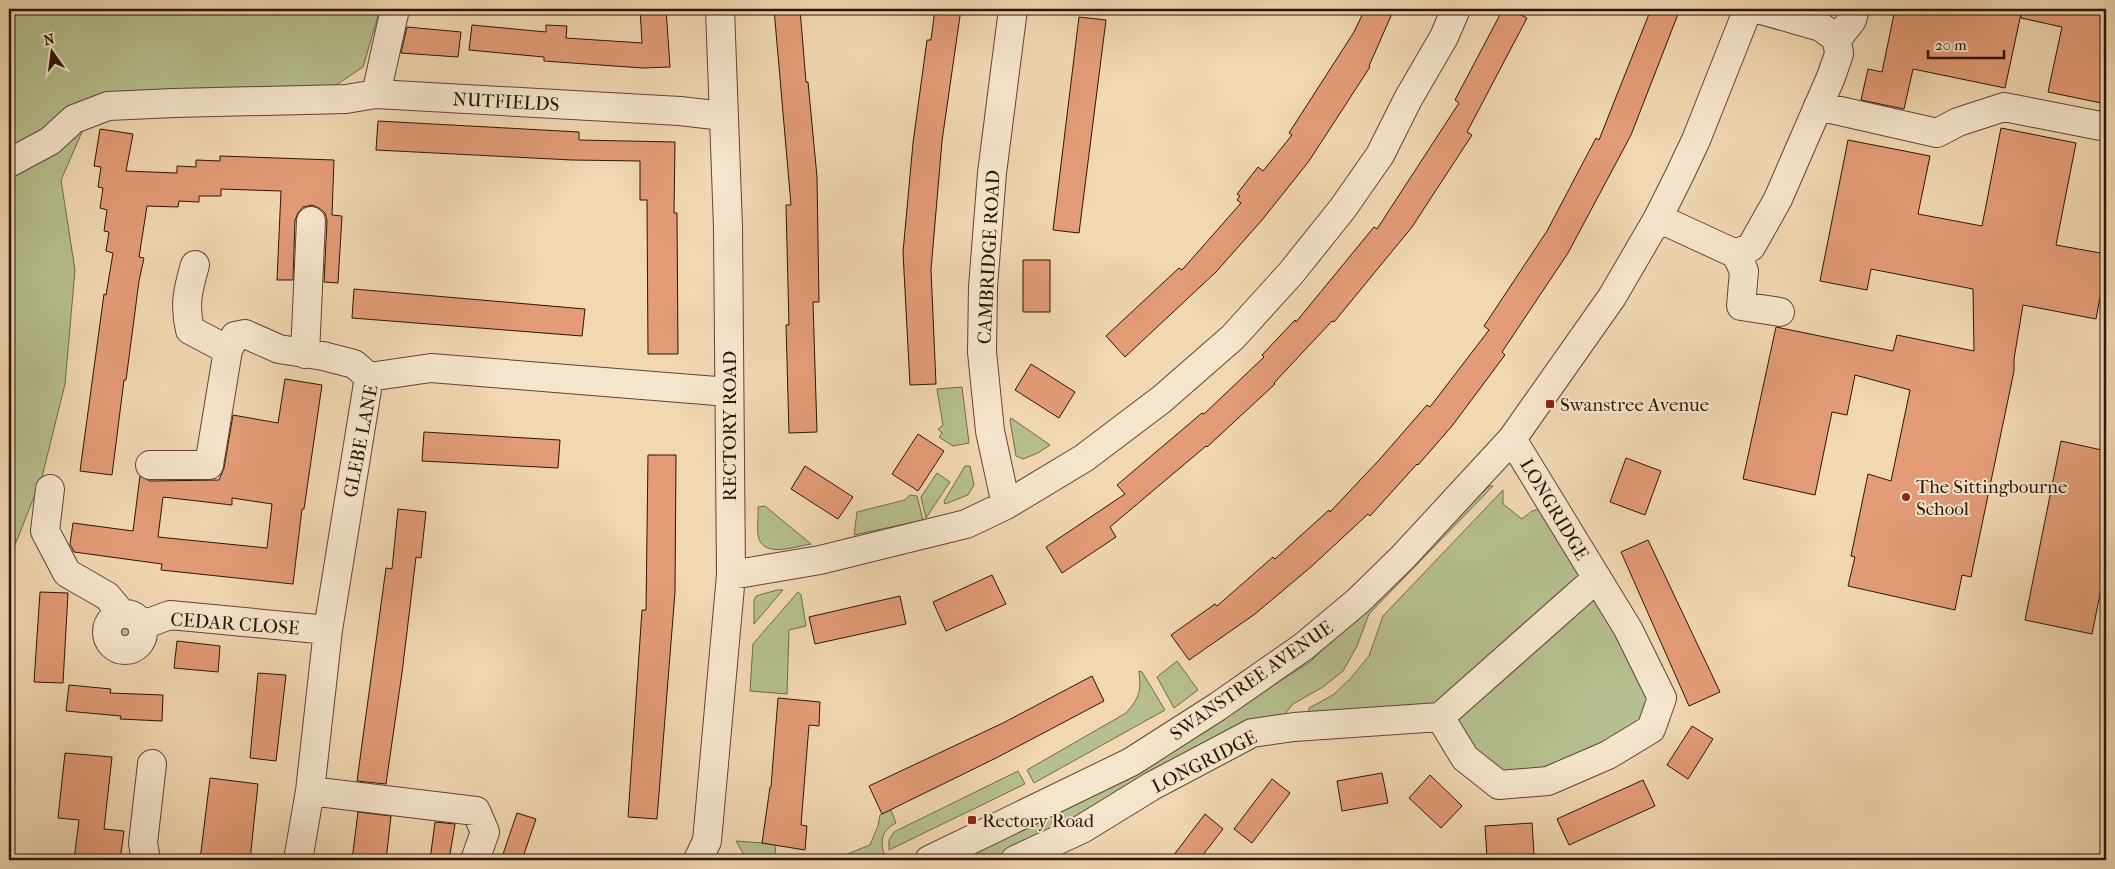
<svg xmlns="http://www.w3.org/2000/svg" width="2115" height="869" font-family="'IM FELL French Canon',serif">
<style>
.green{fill:#b6bf8f;stroke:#716a49}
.building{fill:#e39c77;stroke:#2c1503;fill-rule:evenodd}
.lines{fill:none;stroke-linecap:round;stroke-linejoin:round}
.minor-casing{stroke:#5d462f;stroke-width:30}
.minor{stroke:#f6e5cd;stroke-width:28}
.poi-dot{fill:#8f2418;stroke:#f6e5cd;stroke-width:2}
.labels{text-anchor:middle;stroke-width:4;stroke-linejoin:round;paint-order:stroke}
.street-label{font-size:19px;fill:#2c1503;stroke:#f6e5cd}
.poi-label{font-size:19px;fill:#2c1503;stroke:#f6e5cd;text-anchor:start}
</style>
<rect width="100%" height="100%" fill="#f1d7b2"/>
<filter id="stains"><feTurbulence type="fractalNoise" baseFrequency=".004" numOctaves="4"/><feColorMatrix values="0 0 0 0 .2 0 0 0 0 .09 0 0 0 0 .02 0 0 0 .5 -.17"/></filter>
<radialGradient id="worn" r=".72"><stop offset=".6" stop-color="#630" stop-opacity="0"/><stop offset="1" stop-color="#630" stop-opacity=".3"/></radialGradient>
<path class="green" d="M 9,9 L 380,9 L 363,67 L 330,89 L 96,100 L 61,180 L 75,270 L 65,384 L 42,477 L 9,560 Z
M 962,387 L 969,443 L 953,446 L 939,437 L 942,433 L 938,429 L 943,425 L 937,389 Z
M 1011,418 L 1050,445 L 1038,453 L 1023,459 L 1016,456 L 1010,420 Z
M 965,466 L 970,466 L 974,485 L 968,495 L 945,504 L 944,501 Z
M 937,473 L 950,482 L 926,518 L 921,497 Z
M 1489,486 L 1493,486 L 1369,614 L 1357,646 L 1343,671 L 1323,687 L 1293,704 L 1279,721 L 1074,819 L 994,860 L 962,860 L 1137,773 L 1311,661 Z
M 1503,490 L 1503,504 L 1522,519 L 1532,511 L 1540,509 L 1662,698 L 1651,729 L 1499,785 L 1441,708 L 1309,715 L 1309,708 L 1333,695 L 1350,679 L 1369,656 L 1383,616 Z
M 910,495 L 917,496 L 923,520 L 854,535 L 857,512 L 905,500 Z
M 765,506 L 811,544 C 797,546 766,558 759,539 C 756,530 759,516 758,507 Z
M 777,590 L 783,590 L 754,624 L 754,601 L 756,596 Z
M 798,592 L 801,595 L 806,626 L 789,630 L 787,694 L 750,691 L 753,644 Z
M 122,614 L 144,637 L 137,647 L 124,651 L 112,645 L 107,632 L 111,620 Z
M 1177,661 L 1198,690 L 1174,708 L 1157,677 Z
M 1139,671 L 1142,672 L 1165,710 L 1034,783 L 1027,770 L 1126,713 C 1140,697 1141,692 1139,671 Z
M 1018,771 L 1025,784 L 889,850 L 889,840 L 894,832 Z
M 891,810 L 896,823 C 882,830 880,840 884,854 L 868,860 L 832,860 L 870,845 L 878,826 L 880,815 Z
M 736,841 L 776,844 L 775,854 L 777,860 L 747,860 Z"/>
<path class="building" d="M 640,9 L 666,9 L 670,67 L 643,68 L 544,61 L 544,57 L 469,50 L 472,25 L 546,32 L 546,25 L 567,26 L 566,38 L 642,43 Z
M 774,9 L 800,9 L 806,82 L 808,82 L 817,177 L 819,302 L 813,302 L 817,432 L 789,433 L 786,325 L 789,325 L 786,205 L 791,205 Z
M 935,9 L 961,9 L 942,141 L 931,270 L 936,384 L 910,385 L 903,252 L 913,143 L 927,40 L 931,40 Z
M 1365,9 L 1394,9 L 1369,66 L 1370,67 L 1309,161 L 1262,220 L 1216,272 L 1125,357 L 1106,336 L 1179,268 L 1182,270 L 1241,203 L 1237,200 L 1240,196 L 1237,194 L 1258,167 L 1263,171 L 1292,135 L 1289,133 L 1354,32 Z
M 1503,9 L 1509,9 L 1527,18 L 1467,132 L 1472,135 L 1412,227 L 1334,322 L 1332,321 L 1274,383 L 1275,384 L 1207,447 L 1206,446 L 1110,527 L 1116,537 L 1062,573 L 1046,547 L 1125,494 L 1117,485 L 1202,413 L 1204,414 L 1264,357 L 1262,355 L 1295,320 L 1296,322 L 1374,227 L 1377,229 L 1459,103 L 1455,100 Z
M 1651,9 L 1680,9 L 1631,135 L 1568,253 L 1502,352 L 1505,355 L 1452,426 L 1418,465 L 1417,464 L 1370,516 L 1368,514 L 1312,566 L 1255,614 L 1189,660 L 1171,635 L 1215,604 L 1217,606 L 1273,557 L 1275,559 L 1329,510 L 1330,512 L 1380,459 L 1427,405 L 1430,407 L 1489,330 L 1484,326 L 1547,231 L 1596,138 L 1599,140 Z
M 1895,9 L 2022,9 L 2005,88 L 1913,69 L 1904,109 L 1861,100 L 1868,69 L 1882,72 Z
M 2022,9 L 2106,9 L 2106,104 L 2048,92 L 2062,27 L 2021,18 Z
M 1079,17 L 1106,20 L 1079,233 L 1053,230 Z
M 407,27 L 461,32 L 458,57 L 401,53 Z
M 378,121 L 579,132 L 579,140 L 675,142 L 674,213 L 677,213 L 678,354 L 648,354 L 647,200 L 640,200 L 640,161 L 572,160 L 376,150 Z
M 2001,128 L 2076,143 L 2056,245 L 2106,254 L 2106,265 L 2096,319 L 2023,305 L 2014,359 L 2014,371 L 1971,577 L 1962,575 L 1955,610 L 1848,586 L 1855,557 L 1851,556 L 1868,474 L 1891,481 L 1910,390 L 1855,375 L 1847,415 L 1832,412 L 1815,495 L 1743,479 L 1776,327 L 1893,351 L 1897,335 L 1974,351 L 1973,289 L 1871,269 L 1867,290 L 1820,281 L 1848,140 L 1930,156 L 1918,214 L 1982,226 Z
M 100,129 L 133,134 L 126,171 L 177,173 L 177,166 L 196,167 L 196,160 L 220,161 L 220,156 L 334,160 L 332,215 L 342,216 L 338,283 L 324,282 L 327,221 L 325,213 L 319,208 L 312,205 L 303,207 L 298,213 L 295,220 L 293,280 L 277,280 L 281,191 L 221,189 L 221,196 L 199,196 L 199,202 L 179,201 L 178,207 L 147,206 L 139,257 L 144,258 L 139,281 L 126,380 L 124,380 L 112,475 L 80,471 L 104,294 L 106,295 L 113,253 L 106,251 L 109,232 L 104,231 L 107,210 L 100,208 L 103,188 L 98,187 L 101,167 L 94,166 Z
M 1023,260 L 1050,260 L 1050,312 L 1023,312 Z
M 354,289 L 585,309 L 582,336 L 352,318 Z
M 1031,364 L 1075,392 L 1059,418 L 1015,390 Z
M 285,379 L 322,385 L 304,509 L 302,509 L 293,584 L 161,570 L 162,564 L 74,552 L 70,544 L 73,523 L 133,531 L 140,476 L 150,481 L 219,480 L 224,468 L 233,415 L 278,423 ZM 163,497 L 232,505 L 232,498 L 272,504 L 267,548 L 158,537 Z
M 424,432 L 560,440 L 558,468 L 422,461 Z
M 918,434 L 944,451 L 918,491 L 892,474 Z
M 2061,441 L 2106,451 L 2106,564 L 2092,634 L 2025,620 Z
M 648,455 L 676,455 L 675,592 L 657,819 L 628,817 L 642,610 L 646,610 Z
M 1626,458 L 1661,471 L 1645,515 L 1610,502 Z
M 805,466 L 853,497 L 838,519 L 791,489 Z
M 398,509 L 426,512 L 421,558 L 416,557 L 402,673 L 386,784 L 357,781 L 386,568 L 392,569 Z
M 1648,540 L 1720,692 L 1689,706 L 1621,552 Z
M 992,575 L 1006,604 L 946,631 L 933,602 Z
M 40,592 L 68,593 L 63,683 L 34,682 Z
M 900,596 L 906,624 L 815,644 L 809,617 Z
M 177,641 L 220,646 L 218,672 L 174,668 Z
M 258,673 L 286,675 L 276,761 L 250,758 Z
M 1092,676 L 1104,701 L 998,757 L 882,814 L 869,786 L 1003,723 Z
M 69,685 L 111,689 L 110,693 L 163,695 L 162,721 L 120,719 L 121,716 L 66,711 Z
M 778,698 L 820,702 L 819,726 L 809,725 L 801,825 L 807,826 L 805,850 L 762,843 L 770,787 L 771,787 Z
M 1692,726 L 1713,739 L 1688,779 L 1667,765 Z
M 65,753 L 112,757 L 104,829 L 124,831 L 120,860 L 74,860 L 79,820 L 58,818 Z
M 1382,773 L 1388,803 L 1342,811 L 1337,781 Z
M 1430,775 L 1462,806 L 1441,828 L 1409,798 Z
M 210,778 L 258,784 L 250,860 L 200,860 Z
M 1272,779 L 1290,793 L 1252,843 L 1234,829 Z
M 1643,780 L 1655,806 L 1569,845 L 1557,819 Z
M 358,812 L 391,816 L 386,860 L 352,860 Z
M 517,813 L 536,819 L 522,860 L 501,860 Z
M 1205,814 L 1223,829 L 1199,860 L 1170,860 Z
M 435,822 L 455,824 L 449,860 L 430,860 Z
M 1532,823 L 1534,854 L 1487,857 L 1485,826 Z"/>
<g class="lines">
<defs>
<path id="minor" d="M 395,9 L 376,94 L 680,111 L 723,116
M 1837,39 L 1852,20 L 1855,9
M 1818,106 L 1937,133 L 1958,122 L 2004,107 L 2106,127
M 9,163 L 50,141 L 74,119 L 108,106 L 174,103 L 346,99 L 376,94
M 1658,218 L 1736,254 L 1751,247 L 1778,199 L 1831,77 L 1839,54 L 1837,39 L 1821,27 L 1758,9
M 1736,254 L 1744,271 L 1741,306 L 1780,312
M 195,265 C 188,289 184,305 190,330 L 228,350
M 305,354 L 311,221
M 150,465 L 209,465 L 228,350 L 235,336 L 245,334 L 279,349 L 323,356 L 354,364 L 369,377
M 50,489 L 45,531 L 67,573 L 107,596 L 122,614
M 1006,505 L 990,431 L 982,352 L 983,287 L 992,173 L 1013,9
M 731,575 L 820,560 L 966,524 L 1006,505 L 1084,458 L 1162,399 L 1233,337 L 1291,273 L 1343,208 L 1380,155 L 1408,99 L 1444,37 L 1456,9
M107 632a18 18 0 1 1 36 0a18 18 0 1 1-36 0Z
M 143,625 L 170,615 L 328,630
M 1440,717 L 1597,578
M 310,791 L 476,811 L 485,832 L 475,860
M 146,860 L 143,843 L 152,764
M 298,860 L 310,791 L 328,630 L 369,377 L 431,368 L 729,392
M 698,860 L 707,841 L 731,575 L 728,227 L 720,9
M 929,860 L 1131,762 L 1217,707 L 1303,647 L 1358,601 L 1403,557 L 1512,439 L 1612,297 L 1658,218 L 1679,176 L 1696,140 L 1748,9
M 1015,860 L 1082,829 L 1152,786 L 1252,733 L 1294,727 L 1440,717 L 1465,758 L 1499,785 L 1548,781 L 1608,755 L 1651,729 L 1662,698 L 1628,629 L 1512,439"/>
</defs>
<use href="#minor" class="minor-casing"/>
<use href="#minor" class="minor"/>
</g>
<g class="poi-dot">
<rect x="1545" y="399" width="10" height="10" rx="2.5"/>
<circle cx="1906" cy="497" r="5"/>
<rect x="967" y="815" width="10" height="10" rx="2.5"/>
</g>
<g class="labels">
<g class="street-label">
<text transform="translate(506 101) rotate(3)" y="7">NUTFIELDS</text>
<text transform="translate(988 257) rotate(-87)" y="7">CAMBRIDGE ROAD</text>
<text transform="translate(729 426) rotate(-90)" y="7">RECTORY ROAD</text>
<text transform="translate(360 441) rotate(-79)" y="7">GLEBE LANE</text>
<text transform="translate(1555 509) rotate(59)" y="7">LONGRIDGE</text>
<text transform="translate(235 623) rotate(4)" y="7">CEDAR CLOSE</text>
<text transform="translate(1251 680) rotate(-35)" y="7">SWANSTREE AVENUE</text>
<text transform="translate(1204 761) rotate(-27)" y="7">LONGRIDGE</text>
</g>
<g class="poi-label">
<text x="1560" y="411">Swanstree Avenue</text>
<text x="1916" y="493">The Sittingbourne<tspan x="1916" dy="22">School</tspan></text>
<text x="982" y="827">Rectory Road</text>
</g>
</g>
<rect width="2115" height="869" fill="none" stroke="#f1d7b2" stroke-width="30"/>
<rect x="10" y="10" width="2095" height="849" fill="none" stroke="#2c1503" stroke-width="2.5"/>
<rect x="15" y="15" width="2085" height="839" fill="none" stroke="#2c1503"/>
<g transform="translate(52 52) rotate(346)" stroke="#f6e5cd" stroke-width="4" paint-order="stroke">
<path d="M0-4L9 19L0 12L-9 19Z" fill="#2c1503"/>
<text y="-8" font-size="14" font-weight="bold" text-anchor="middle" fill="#2c1503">N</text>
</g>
<path d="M1928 50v8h76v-8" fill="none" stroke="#2c1503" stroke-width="2.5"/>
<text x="1935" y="50" font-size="15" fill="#2c1503" stroke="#f6e5cd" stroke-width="4" paint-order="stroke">20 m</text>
<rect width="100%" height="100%" filter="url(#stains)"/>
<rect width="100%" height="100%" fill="url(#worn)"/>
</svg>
